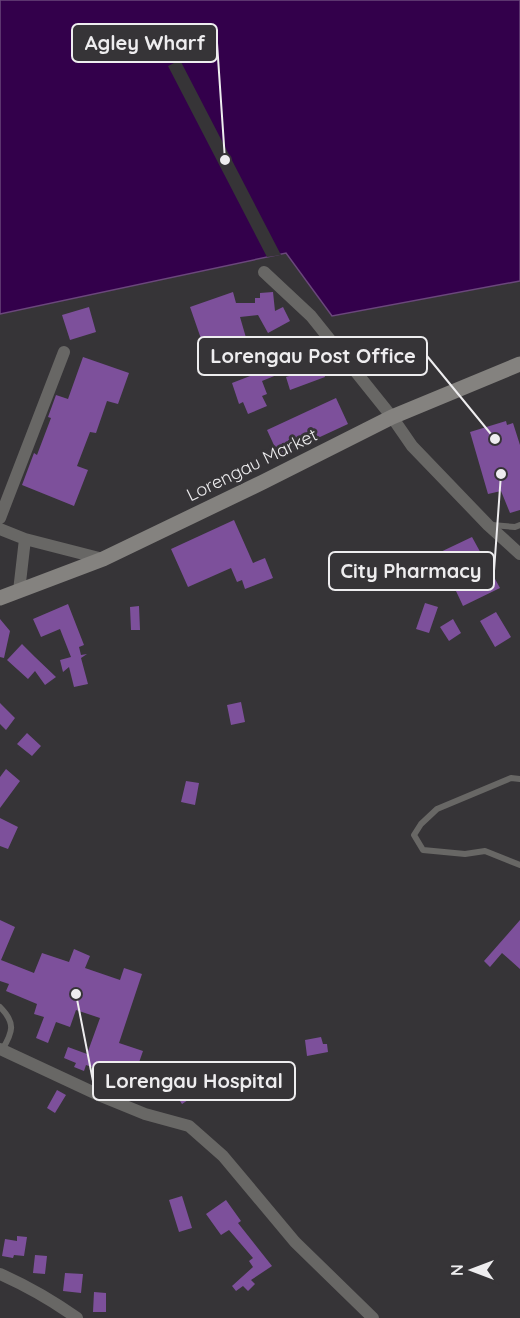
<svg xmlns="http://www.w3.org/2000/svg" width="520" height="1318" font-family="Quicksand,sans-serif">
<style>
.water{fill:#33004b;stroke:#6b477c;stroke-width:1.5}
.pier{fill:#363437}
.building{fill:#7d509b}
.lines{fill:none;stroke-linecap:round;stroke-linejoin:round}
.lane{stroke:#686765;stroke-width:6}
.street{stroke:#686765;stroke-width:12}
.secondary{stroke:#84827f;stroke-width:15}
.labels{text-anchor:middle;stroke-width:6;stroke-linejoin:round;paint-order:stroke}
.street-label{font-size:18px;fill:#eeedef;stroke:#363437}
.leader{fill:none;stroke:#eeedef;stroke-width:2}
.callout-dot{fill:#eeedef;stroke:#363437;stroke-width:2}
.callout{fill:#363437;stroke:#eeedef;stroke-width:2}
.callout-label{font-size:20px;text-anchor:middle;font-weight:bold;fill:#eeedef}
</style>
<rect width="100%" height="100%" fill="#363437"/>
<path class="water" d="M 0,0 L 520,0 L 520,281 L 332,316 L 286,253 L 0,314 Z"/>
<path class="pier" d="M 166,33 L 281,255 L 267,257 L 168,66 L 174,63 L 160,36 Z"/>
<path class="building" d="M 233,292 L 236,303 L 255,303 L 255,298 L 260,298 L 260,293 L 273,292 L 275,311 L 283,307 L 290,321 L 268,333 L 258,315 L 240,317 L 249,348 L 218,360 L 219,363 L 208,368 L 204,357 L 207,356 L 190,307 Z
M 89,307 L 96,332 L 70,340 L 62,315 Z
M 83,357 L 129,373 L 118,404 L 107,401 L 96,433 L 90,432 L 77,466 L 88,470 L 74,506 L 22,485 L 34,453 L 37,455 L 51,418 L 48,417 L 56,395 L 68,399 Z
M 281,364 L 284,372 L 262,381 L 267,394 L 262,396 L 267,406 L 248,414 L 243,402 L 239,404 L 232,383 Z
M 322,366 L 325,377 L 290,390 L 286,377 Z
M 336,398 L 348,424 L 279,456 L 267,430 Z
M 506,421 L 507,425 L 513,423 L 520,445 L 520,510 L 510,513 L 501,491 L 488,494 L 470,432 Z
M 234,520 L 253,563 L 265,558 L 273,578 L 245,589 L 242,580 L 237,582 L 231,568 L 188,587 L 171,549 Z
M 472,537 L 500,588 L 463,606 L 449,576 L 422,590 L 411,566 Z
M 425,603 L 438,607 L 429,633 L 416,629 Z
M 68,604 L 84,645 L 79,647 L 81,655 L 87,654 L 81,658 L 88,684 L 74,687 L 69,667 L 63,672 L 60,660 L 71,657 L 60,629 L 41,637 L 33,619 Z
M 139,606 L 140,630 L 131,630 L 130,607 Z
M 496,612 L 511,637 L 495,647 L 480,621 Z
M 0,619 L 10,631 L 4,658 L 0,657 Z
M 453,619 L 461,633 L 449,641 L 440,627 Z
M 22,644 L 35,657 L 56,677 L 45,685 L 35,671 L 28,679 L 7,660 Z
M 241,702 L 245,722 L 231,725 L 227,705 Z
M 0,703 L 15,718 L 6,730 L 0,724 Z
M 27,733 L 41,746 L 32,756 L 17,744 Z
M 6,769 L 20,781 L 0,808 L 0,777 Z
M 186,781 L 199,783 L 195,805 L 181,802 Z
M 0,818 L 18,827 L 8,849 L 0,846 Z
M 0,920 L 15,927 L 1,960 L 34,973 L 42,953 L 69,962 L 74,949 L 90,956 L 85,968 L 120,980 L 124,968 L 142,974 L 119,1043 L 143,1051 L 136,1071 L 163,1080 L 159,1091 L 133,1082 L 132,1084 L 101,1075 L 103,1071 L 86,1065 L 84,1071 L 74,1067 L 76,1063 L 64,1058 L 68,1047 L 87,1054 L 100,1018 L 76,1010 L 70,1027 L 56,1022 L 48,1043 L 36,1038 L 44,1017 L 34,1014 L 37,1004 L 6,991 L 9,984 L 0,981 Z
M 520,920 L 520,969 L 502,953 L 490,967 L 484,961 Z
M 321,1037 L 323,1044 L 327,1044 L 328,1052 L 307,1056 L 305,1040 Z
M 185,1076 L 197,1094 L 182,1104 L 170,1086 Z
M 57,1090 L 66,1095 L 55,1113 L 47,1108 Z
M 182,1196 L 192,1228 L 179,1232 L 169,1200 Z
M 226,1200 L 241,1221 L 238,1223 L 272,1266 L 251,1280 L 255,1284 L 248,1291 L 243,1286 L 236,1291 L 232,1286 L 253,1267 L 249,1261 L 253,1258 L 229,1230 L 221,1235 L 206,1214 Z
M 17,1236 L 27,1237 L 24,1256 L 14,1255 L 13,1258 L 2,1256 L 5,1239 L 17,1241 Z
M 35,1255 L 47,1256 L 45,1274 L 33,1273 Z
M 65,1273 L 83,1274 L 81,1293 L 63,1291 Z
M 94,1292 L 106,1293 L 106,1312 L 93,1312 Z"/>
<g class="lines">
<path class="lane" d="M 492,525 L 515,527 L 520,525
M 520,779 L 511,778 L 437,809 L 421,824 L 414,835 L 423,850 L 465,854 L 485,851 L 520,865
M 0,1007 C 16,1023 13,1032 2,1050"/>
<path class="street" d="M 264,272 L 311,316 L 392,417 L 412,446 L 488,525 L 520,554
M 0,518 L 64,352
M 0,529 L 25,539 L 103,559
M 19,591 L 25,539
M 0,1049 L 101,1096 L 145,1114 L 189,1126 L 223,1156 L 295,1242 L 373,1318
M 0,1274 C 27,1286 53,1301 77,1318"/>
<path class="secondary" d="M 0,598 L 103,559 L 263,482 L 392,417 L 520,364"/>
</g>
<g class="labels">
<g class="street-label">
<text transform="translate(252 465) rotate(-26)" y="6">Lorengau Market</text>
</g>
</g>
<path class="leader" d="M225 160L217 43M495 439L427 356M501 474L494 571M76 994L93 1081"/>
<g class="callout-dot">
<circle cx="225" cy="160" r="6"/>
<circle cx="495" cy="439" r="6"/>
<circle cx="501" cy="474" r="6"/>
<circle cx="76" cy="994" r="6"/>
</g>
<g class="callout">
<rect x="72" y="24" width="145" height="38" rx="6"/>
<rect x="198" y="337" width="229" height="38" rx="6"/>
<rect x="329" y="552" width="165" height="38" rx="6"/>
<rect x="93" y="1062" width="202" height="38" rx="6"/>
</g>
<g class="callout-label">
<text x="145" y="50">Agley Wharf</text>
<text x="313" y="363">Lorengau Post Office</text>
<text x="411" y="578">City Pharmacy</text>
<text x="194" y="1088">Lorengau Hospital</text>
</g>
<g transform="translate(472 1270) rotate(270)" stroke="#363437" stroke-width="4.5" paint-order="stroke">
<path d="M0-4.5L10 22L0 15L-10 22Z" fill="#eeedef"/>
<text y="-9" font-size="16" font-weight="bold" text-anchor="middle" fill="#eeedef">N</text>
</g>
</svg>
